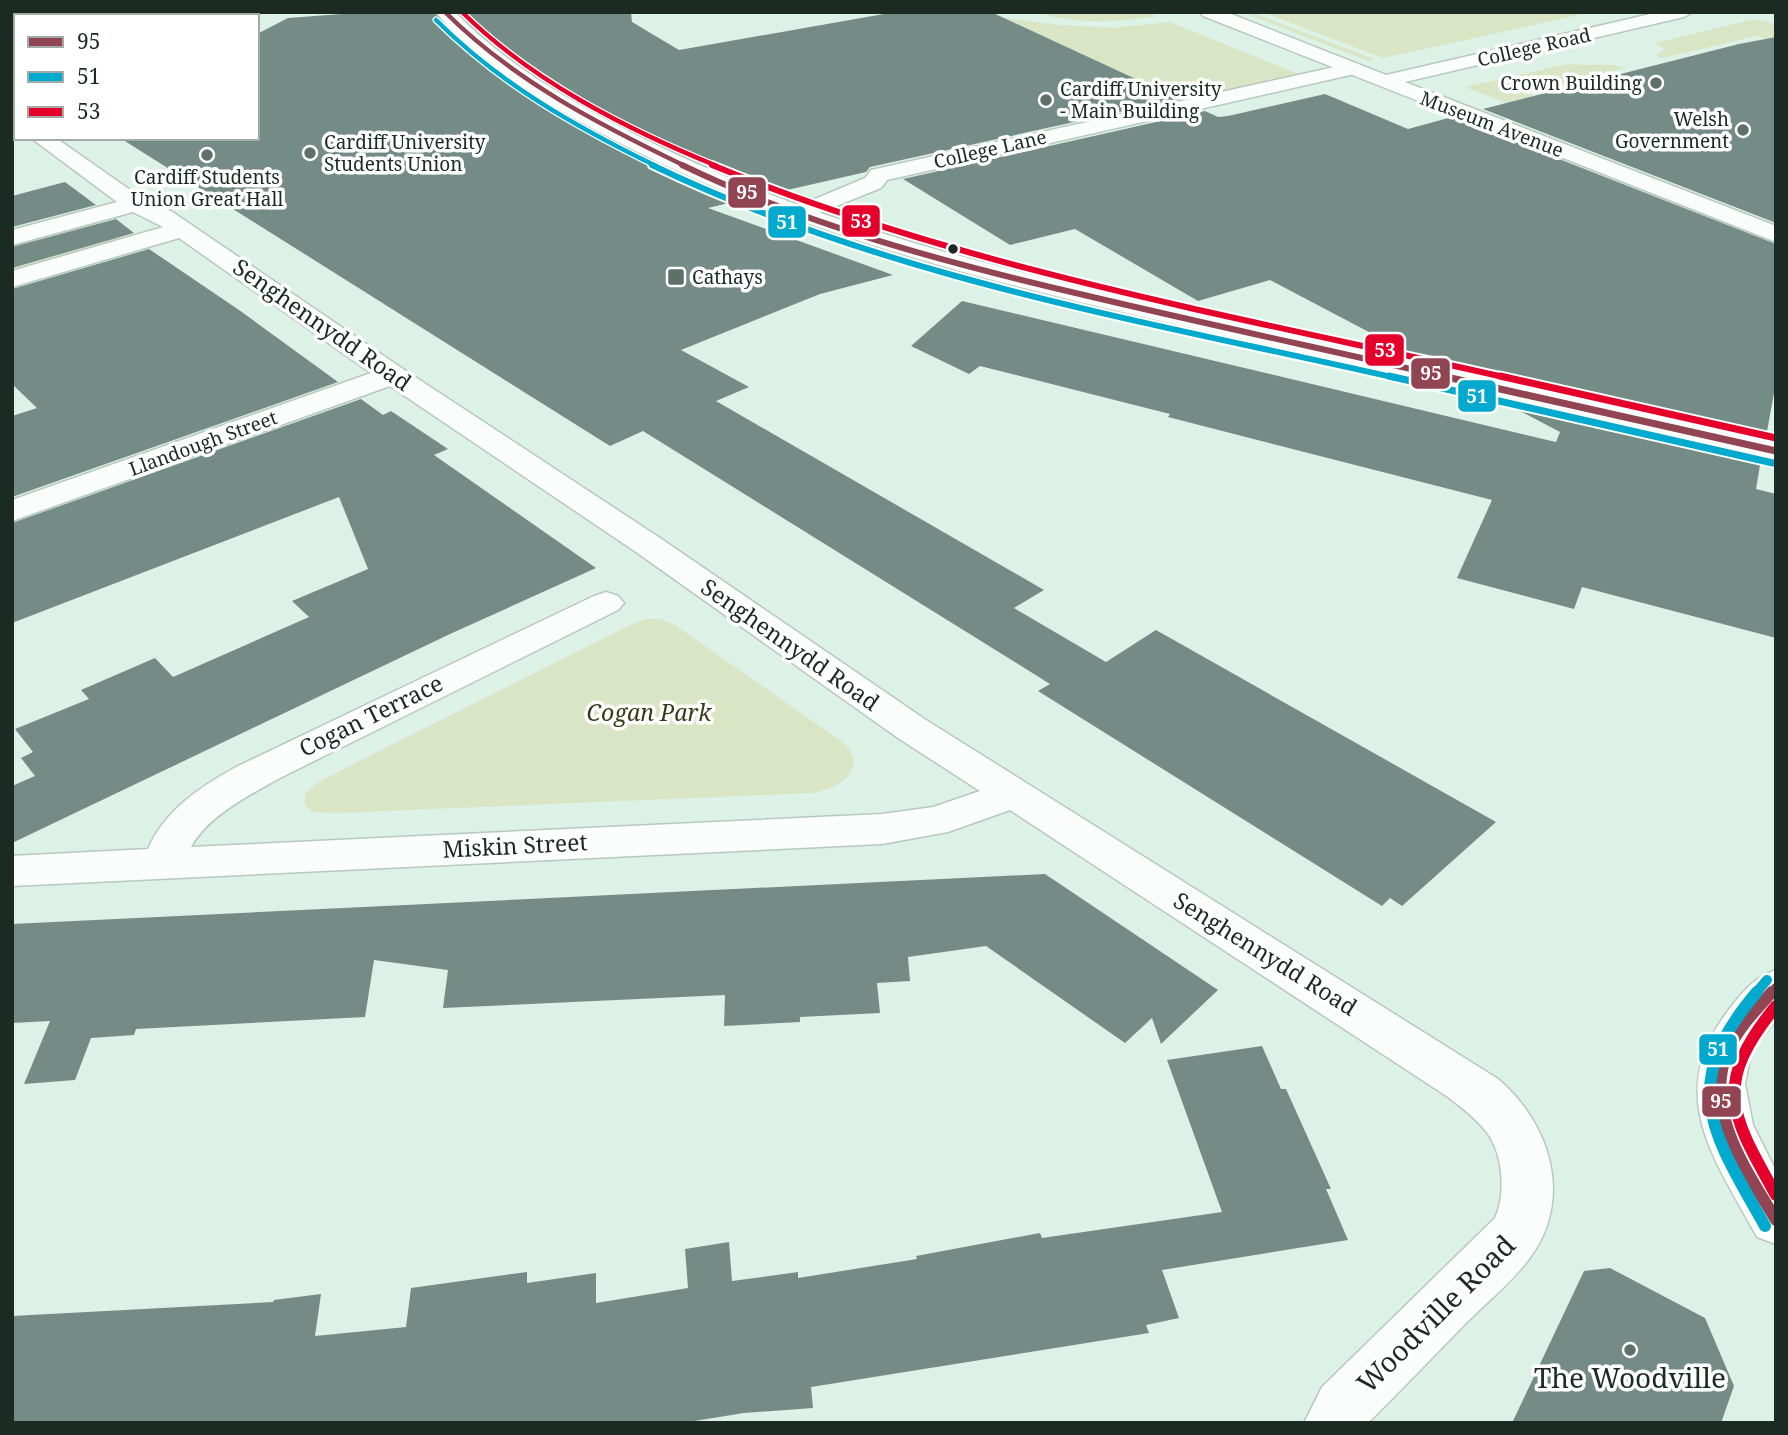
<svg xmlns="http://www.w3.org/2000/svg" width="1788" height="1435" font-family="'Noto Serif',serif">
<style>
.green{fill:#d9e5c5}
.building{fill:#758c86}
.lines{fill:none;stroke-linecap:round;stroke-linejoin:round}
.pedestrian-casing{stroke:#b8c8bf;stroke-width:3}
.minor-casing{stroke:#b8c8bf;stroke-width:3}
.tertiary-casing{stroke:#b8c8bf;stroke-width:3}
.pedestrian{fill:#fafdfb;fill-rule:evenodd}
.minor{fill:#fafdfb;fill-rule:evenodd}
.tertiary{fill:#fafdfb;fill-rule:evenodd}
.bus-1-far4-casing{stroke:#fff;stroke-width:7}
.bus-1-far3-casing{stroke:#fff;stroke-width:10}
.bus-1-far2-casing{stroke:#fff;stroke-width:11}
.bus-1-far1-casing{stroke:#fff;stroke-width:15}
.bus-1-casing{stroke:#fff;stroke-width:18}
.bus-2-far4-casing{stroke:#fff;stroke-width:7}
.bus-2-far3-casing{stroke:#fff;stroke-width:10}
.bus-2-far2-casing{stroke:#fff;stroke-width:11}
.bus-2-far1-casing{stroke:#fff;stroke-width:15}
.bus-2-casing{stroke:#fff;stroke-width:18}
.bus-3-far3-casing{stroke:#fff;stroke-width:7}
.bus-3-far2-casing{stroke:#fff;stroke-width:10}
.bus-3-far1-casing{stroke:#fff;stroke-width:11}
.bus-3-casing{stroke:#fff;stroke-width:18}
.bus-1-far4{stroke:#914451;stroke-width:4.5}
.bus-1-far3{stroke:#914451;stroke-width:6}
.bus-1-far2{stroke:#914451;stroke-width:7}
.bus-1-far1{stroke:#914451;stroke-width:10}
.bus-1{stroke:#914451;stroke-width:12}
.bus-2-far4{stroke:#00a9ce;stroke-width:4.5}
.bus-2-far3{stroke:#00a9ce;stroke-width:6}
.bus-2-far2{stroke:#00a9ce;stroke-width:7}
.bus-2-far1{stroke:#00a9ce;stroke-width:10}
.bus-2{stroke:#00a9ce;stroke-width:12}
.bus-3-far3{stroke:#e4002b;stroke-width:4.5}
.bus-3-far2{stroke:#e4002b;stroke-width:6}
.bus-3-far1{stroke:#e4002b;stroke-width:7}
.bus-3{stroke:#e4002b;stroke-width:12}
.poi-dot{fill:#5f7068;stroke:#fff;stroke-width:2.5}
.bus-dot{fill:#1b2a23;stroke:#fff;stroke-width:2.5}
.labels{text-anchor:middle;stroke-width:7;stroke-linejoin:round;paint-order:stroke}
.far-street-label{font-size:19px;fill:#1b2a23;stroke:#fff}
.far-poi-label{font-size:19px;fill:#1b2a23;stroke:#fff;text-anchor:start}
.street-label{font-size:23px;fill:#1b2a23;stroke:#fff}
.park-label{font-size:23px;font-style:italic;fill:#373a17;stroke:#fff}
.near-street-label{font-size:28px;fill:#1b2a23;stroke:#fff}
.near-poi-label{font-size:28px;fill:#1b2a23;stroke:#fff}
.line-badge{stroke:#fff;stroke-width:2.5}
.badge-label{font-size:19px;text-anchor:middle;font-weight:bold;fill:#fff}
</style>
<rect width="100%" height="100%" fill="#ddf2e7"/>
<path class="green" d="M 1035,12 L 1147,12 L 1156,16 C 1116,23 1073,24 1035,12 Z
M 1242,12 L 1251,12 L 1374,59 L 1368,61 Z
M 1262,12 L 1593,12 L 1383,58 Z
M 1004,18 L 1059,25 L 1113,28 L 1170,22 L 1301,75 L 1184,101 Z
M 1755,19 L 1776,24 L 1776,41 L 1757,36 L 1663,58 L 1656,56 L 1664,49 L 1655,43 Z
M 1568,64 C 1586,67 1610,62 1625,68 L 1526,93 L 1555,105 L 1530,112 L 1465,87 Z
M 94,221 L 123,241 L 12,273 L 12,244 Z
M 647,619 L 660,619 L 675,625 L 841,741 L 849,748 L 854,760 C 852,782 833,788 814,793 L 338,813 L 313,812 L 305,805 L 305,794 L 318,782 L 630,625 Z"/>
<path class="building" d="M 368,12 L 434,12 L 469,51 L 530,96 L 596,133 L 680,175 L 741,200 L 708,208 L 893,275 L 820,294 L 681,350 L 749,387 L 716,401 L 1044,590 L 1014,608 L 1106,662 L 1156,630 L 1496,822 L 1402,906 L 1390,898 L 1382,906 L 1038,691 L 1050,684 L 643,431 L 610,446 L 120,138 L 257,138 L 257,34 L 288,18 Z
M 459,12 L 631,12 L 632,22 L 679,50 L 895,12 L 991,12 L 1179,99 L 870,167 L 866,172 L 774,193 L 704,164 L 579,101 L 515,60 Z
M 1776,37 L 1776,223 L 1483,109 L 1739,44 Z
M 1325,94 L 1408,129 L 1452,117 L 1776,244 L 1776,382 L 1766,437 L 1424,361 L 1270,280 L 1198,301 L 1075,229 L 1010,245 L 903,179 L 1205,111 L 1218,117 L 1228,116 Z
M 65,182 L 96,205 L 12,227 L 12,196 Z
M 116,219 L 134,233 L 12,268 L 12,247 Z
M 149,249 L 239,310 L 338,382 L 12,497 L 12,416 L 37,408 L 12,384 L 12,289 Z
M 962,301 L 1556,442 L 1560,432 L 1499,400 L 1761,459 L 1756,489 L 1776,494 L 1776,638 L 1582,587 L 1574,609 L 1457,578 L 1492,500 L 1168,417 L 1170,414 L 980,366 L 969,374 L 911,346 Z
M 361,399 L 383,415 L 391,411 L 448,449 L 434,455 L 596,568 L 450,634 L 12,843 L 12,786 L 35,776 L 21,758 L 33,752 L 15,729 L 89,699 L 81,690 L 155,658 L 173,677 L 309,617 L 292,601 L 368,569 L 339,497 L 12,623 L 12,523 Z
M 1045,874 L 1218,990 L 1161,1044 L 1152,1018 L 1125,1043 L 986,946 L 908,957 L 910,981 L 877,983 L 880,1013 L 800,1017 L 800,1022 L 724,1026 L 725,995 L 443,1008 L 448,970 L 374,960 L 365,1017 L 136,1029 L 134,1035 L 91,1038 L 75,1080 L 24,1084 L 50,1021 L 12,1023 L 12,924 Z
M 1262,1046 L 1281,1089 L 1286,1089 L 1331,1189 L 1326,1189 L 1348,1240 L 1162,1270 L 1179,1318 L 1146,1325 L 1149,1333 L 811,1387 L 813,1408 L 744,1413 L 682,1423 L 12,1423 L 12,1316 L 273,1302 L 274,1300 L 321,1294 L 315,1336 L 406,1327 L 411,1288 L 527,1272 L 527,1283 L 596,1273 L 596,1303 L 688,1288 L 685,1249 L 729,1242 L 732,1281 L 798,1272 L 798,1278 L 917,1259 L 916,1256 L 1040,1233 L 1042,1238 L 1222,1212 L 1167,1060 Z
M 1610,1268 L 1705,1318 L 1734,1386 L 1721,1423 L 1512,1423 L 1584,1271 Z"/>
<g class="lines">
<defs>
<path id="pedestrian" d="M 1352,63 L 1359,65 L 1362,69 L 1359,73 L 887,180 L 881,188 L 799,221 L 791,219 L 787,214 L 791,209 L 865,178 L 871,170 Z"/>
<path id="minor" d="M 1200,12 L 1226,12 L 1386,75 L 1659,12 L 1693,12 L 1684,17 L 1405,82 L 1776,226 L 1776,242 L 1203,16 Z
M 12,112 L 16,113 L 16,127 L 12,126 Z
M 31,138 L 56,138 L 143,199 L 171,211 L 403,369 L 660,538 L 926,720 L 1498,1079 C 1551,1124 1574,1200 1529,1259 C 1511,1283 1486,1303 1465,1324 C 1433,1357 1401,1390 1368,1423 L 1304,1423 L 1322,1387 L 1495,1218 C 1506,1195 1503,1155 1488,1134 C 1477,1119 1462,1108 1448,1097 L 1010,810 L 948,832 L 882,844 L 12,886 L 12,856 L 148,849 C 165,810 200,787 236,767 L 594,596 L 606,592 L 618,596 L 624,603 L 618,610 L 278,779 C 248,796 208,816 191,847 L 882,814 L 933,807 L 980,791 L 898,738 L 636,552 L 390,386 L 12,521 L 12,500 L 371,373 L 179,238 L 12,287 L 12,271 L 163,227 L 133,212 L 12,245 L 12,230 L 117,202 Z
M 1776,970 L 1776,1019 L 1751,1053 L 1745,1084 L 1753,1125 L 1776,1171 L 1776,1244 L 1757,1237 C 1716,1161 1665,1097 1725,1015 C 1739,996 1753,977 1776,970 Z"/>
<path id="tertiary" d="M 436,12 L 455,12 C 503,62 562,96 623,128 C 834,239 1070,285 1301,336 C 1459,371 1617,407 1776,442 L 1776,460 C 1619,425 1463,389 1307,354 C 1064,299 818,250 597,131 C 539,100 477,65 436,12 Z"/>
</defs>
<use href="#pedestrian" class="pedestrian-casing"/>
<use href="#minor" class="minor-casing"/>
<use href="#tertiary" class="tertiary-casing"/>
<use href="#pedestrian" class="pedestrian"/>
<use href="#minor" class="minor"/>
<use href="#tertiary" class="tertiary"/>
<defs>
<path id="bus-1-far4" d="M 445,12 C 514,81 598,124 685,166"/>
<path id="bus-1-far3" d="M 682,165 C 808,226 947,263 1084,295 C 1206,324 1328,350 1450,378"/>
<path id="bus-1-far2" d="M 1442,376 L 1776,451"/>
<path id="bus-1-far1" d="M 1771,994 L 1776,988"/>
<path id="bus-1" d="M 1772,992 C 1755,1011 1736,1030 1727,1053 C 1703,1111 1748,1173 1776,1220"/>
<path id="bus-2-far4" d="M 436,20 C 500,84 576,127 656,166"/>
<path id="bus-2-far3" d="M 652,165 C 886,278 1145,321 1396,378"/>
<path id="bus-2-far2" d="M 1389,376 L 1773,463"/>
<path id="bus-2-far1" d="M 1755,994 L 1767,980"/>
<path id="bus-2" d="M 1757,992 C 1677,1086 1712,1132 1765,1226"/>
<path id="bus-3-far3" d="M 462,12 C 532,81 626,129 717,166"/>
<path id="bus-3-far2" d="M 712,165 C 967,270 1240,317 1508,378"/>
<path id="bus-3-far1" d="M 1500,376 L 1776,438"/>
<path id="bus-3" d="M 1776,1006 C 1712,1085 1730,1113 1776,1195"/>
</defs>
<use href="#bus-1-far4" class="bus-1-far4-casing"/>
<use href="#bus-1-far3" class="bus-1-far3-casing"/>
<use href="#bus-1-far2" class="bus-1-far2-casing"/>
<use href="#bus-1-far1" class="bus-1-far1-casing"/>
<use href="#bus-1" class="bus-1-casing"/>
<use href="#bus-2-far4" class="bus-2-far4-casing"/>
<use href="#bus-2-far3" class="bus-2-far3-casing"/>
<use href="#bus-2-far2" class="bus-2-far2-casing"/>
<use href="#bus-2-far1" class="bus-2-far1-casing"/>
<use href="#bus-2" class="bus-2-casing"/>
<use href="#bus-3-far3" class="bus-3-far3-casing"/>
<use href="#bus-3-far2" class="bus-3-far2-casing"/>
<use href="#bus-3-far1" class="bus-3-far1-casing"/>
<use href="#bus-3" class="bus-3-casing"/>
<use href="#bus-1-far4" class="bus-1-far4"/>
<use href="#bus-1-far3" class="bus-1-far3"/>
<use href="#bus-1-far2" class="bus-1-far2"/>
<use href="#bus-1-far1" class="bus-1-far1"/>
<use href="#bus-1" class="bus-1"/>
<use href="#bus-2-far4" class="bus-2-far4"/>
<use href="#bus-2-far3" class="bus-2-far3"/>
<use href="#bus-2-far2" class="bus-2-far2"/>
<use href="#bus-2-far1" class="bus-2-far1"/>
<use href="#bus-2" class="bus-2"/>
<use href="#bus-3-far3" class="bus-3-far3"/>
<use href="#bus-3-far2" class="bus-3-far2"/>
<use href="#bus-3-far1" class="bus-3-far1"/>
<use href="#bus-3" class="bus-3"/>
</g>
<g class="poi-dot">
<circle cx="1656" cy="83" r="7"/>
<circle cx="1046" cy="100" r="7"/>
<circle cx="1743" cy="130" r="7"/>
<circle cx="310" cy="153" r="7"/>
<circle cx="207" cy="155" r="7"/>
<rect x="667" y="268" width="18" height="18" rx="3.5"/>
<circle cx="1630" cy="1350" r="7"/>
</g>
<circle class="bus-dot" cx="953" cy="249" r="6"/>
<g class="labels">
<g class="far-street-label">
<text transform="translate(1534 47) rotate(-13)" y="7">College Road</text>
<text transform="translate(1492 124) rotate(21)" y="7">Museum Avenue</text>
<text transform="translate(990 149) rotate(-13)" y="7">College Lane</text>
<text transform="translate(203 443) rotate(-20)" y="7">Llandough Street</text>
</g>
<g class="far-poi-label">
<text x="1642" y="90" text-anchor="end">Crown Building</text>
<text x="1060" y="96">Cardiff University<tspan x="1060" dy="22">- Main Building</tspan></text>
<text x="1729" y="126" text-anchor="end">Welsh<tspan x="1729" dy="22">Government</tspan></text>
<text x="324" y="149">Cardiff University<tspan x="324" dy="22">Students Union</tspan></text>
<text x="207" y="184" text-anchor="middle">Cardiff Students<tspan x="207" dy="22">Union Great Hall</tspan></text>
<text x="692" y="284">Cathays</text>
</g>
<g class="street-label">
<text transform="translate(322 325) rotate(35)" y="8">Senghennydd Road</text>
<text transform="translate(790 645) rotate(35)" y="8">Senghennydd Road</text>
<text transform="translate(371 716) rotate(-26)" y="8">Cogan Terrace</text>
<text transform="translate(515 846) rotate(-3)" y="8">Miskin Street</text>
<text transform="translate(1265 954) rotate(32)" y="8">Senghennydd Road</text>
</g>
<g class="park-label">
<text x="649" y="721">Cogan Park</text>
</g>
<g class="near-street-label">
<text transform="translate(1436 1314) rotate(-45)" y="10">Woodville Road</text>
</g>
<g class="near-poi-label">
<text x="1630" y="1388">The Woodville</text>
</g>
</g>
<g class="line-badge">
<rect x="727" y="176" width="40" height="33" rx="7" fill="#914451"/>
<rect x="841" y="204" width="40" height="34" rx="7" fill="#e4002b"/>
<rect x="767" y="205" width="40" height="34" rx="7" fill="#00a9ce"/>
<rect x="1364" y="333" width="41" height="34" rx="7" fill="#e4002b"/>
<rect x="1410" y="357" width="41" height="33" rx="7" fill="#914451"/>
<rect x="1457" y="379" width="40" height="34" rx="7" fill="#00a9ce"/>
<rect x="1698" y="1033" width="40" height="33" rx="7" fill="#00a9ce"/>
<rect x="1701" y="1085" width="41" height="33" rx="7" fill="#914451"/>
</g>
<g class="badge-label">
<text x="747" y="199">95</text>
<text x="861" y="228">53</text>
<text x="787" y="229">51</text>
<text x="1385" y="357">53</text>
<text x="1431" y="380">95</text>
<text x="1477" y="403">51</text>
<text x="1718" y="1056">51</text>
<text x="1721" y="1108">95</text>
</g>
<rect width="1788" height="1435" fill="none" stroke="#1b2a23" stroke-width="28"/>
<rect x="14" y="14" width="245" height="126" fill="#ffffff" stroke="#a4aaa7" stroke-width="2"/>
<rect x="28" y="37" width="35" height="10" fill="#914451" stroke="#a4aaa7" stroke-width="2"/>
<text x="77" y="49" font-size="21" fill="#1b2a23">95</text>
<rect x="28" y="72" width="35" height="10" fill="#00a9ce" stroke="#a4aaa7" stroke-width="2"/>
<text x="77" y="84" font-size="21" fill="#1b2a23">51</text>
<rect x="28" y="107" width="35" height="10" fill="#e4002b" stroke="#a4aaa7" stroke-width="2"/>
<text x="77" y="119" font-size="21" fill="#1b2a23">53</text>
</svg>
